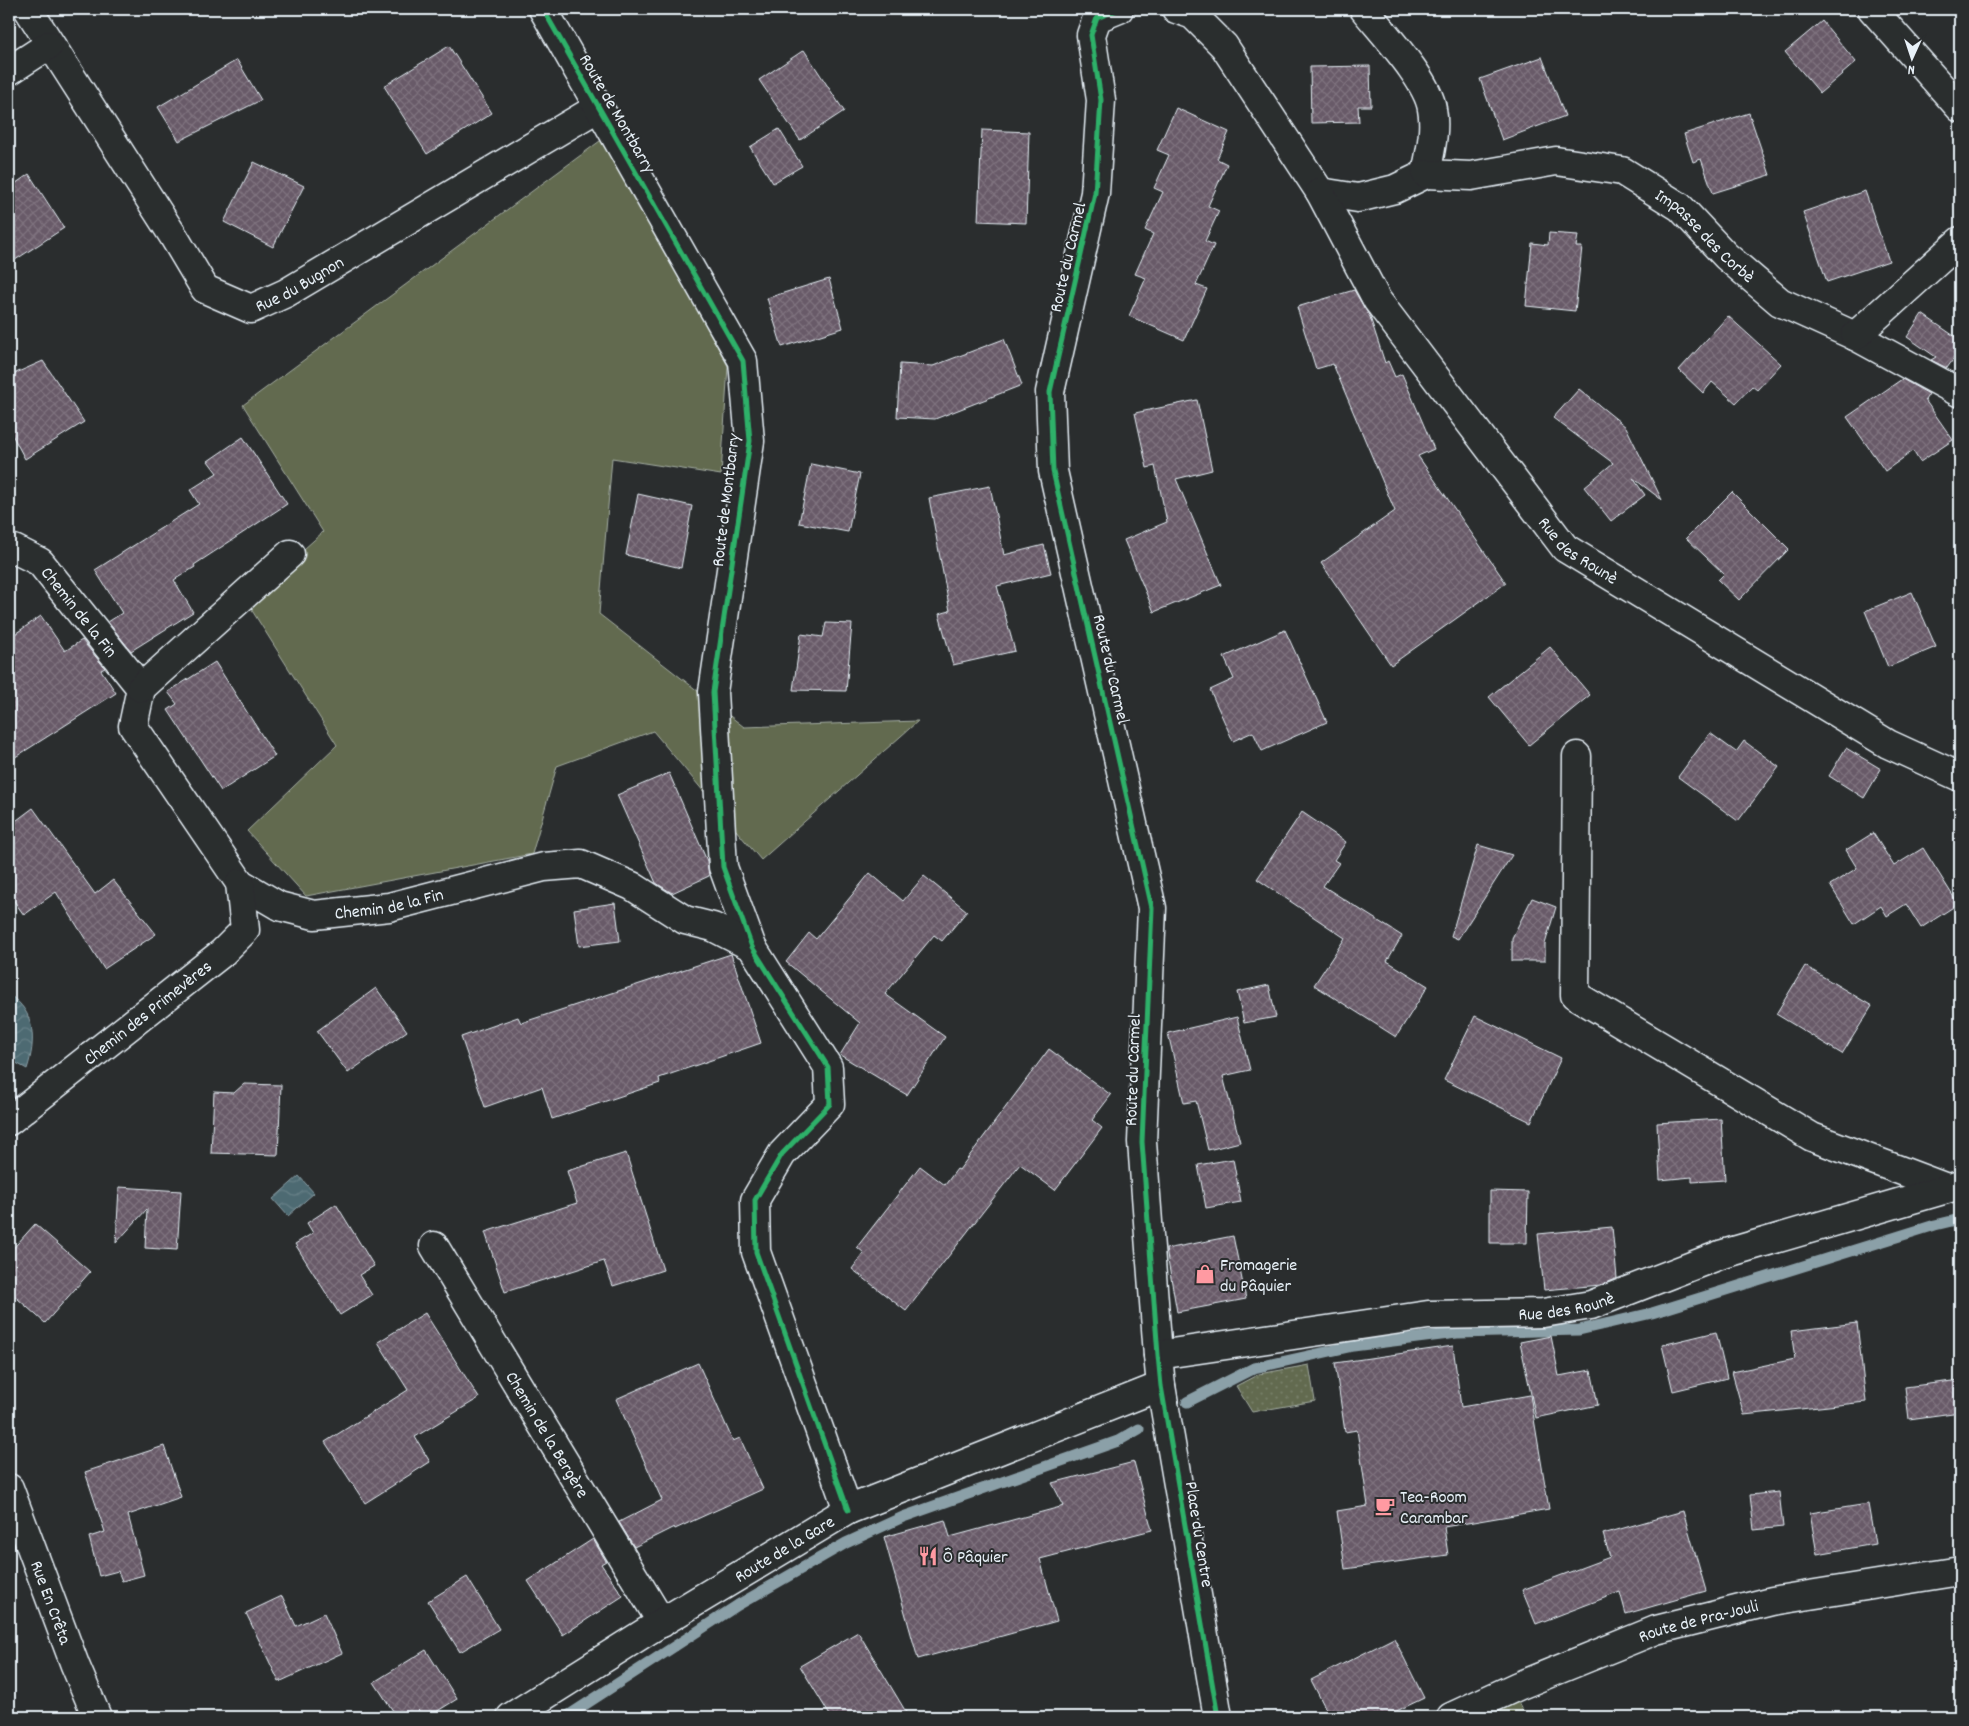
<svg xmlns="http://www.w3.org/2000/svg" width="1969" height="1726" font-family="Dekko,sans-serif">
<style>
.green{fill:#626a4f;stroke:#a5aea4}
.cemetery{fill:url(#cemetery-stones);stroke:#a5aea4}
.garden{fill:url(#garden-dots);stroke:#a5aea4}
.water{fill:url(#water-waves);stroke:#8ba0a8}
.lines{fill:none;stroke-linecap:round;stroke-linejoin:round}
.stream{stroke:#8ba0a8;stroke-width:11}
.building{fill:url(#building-cross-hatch);stroke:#e8f1f8}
.minor-casing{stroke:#e8f1f8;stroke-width:31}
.minor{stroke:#2a2d2e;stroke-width:28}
.cycleway-casing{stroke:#2a2d2e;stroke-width:8}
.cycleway{stroke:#2db169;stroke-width:5}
.labels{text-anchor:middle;stroke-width:4;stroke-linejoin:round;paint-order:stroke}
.street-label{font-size:18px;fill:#e8f1f8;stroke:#2a2d2e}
.poi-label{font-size:18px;fill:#e8f1f8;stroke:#2a2d2e;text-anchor:start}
</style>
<defs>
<pattern id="cemetery-stones" width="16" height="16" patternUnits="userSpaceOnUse" patternTransform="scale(1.25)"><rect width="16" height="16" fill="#626a4f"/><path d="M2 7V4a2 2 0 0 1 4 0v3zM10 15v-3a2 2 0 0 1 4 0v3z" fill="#788069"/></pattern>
<pattern id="garden-dots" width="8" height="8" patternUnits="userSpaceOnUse" patternTransform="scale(1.25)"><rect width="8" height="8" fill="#626a4f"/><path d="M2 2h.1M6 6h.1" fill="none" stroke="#788069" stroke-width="1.8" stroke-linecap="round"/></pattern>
<pattern id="water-waves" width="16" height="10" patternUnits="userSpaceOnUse" patternTransform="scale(1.25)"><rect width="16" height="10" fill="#4d6a72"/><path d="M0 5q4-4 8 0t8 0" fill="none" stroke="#678087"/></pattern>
<pattern id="building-cross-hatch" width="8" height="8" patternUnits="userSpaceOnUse" patternTransform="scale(1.25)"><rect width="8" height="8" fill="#685a67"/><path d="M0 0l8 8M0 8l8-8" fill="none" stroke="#7e727e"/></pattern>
</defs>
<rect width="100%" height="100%" fill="#2a2d2e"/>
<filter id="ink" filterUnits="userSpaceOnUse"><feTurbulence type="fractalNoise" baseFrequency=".02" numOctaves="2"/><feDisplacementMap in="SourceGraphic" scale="10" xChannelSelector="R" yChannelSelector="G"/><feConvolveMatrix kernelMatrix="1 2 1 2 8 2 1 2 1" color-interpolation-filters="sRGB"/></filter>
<g filter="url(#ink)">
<path class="green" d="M 604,138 L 728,366 L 721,475 L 612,458 L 599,614 L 744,727 L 918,721 L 761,860 L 653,731 L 557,766 L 532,854 L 306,896 L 247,831 L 337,745 L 246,601 L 323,532 L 243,405 Z"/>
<path class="cemetery" d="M 1515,1696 L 1526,1717 L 1475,1717 Z"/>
<path class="garden" d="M 1309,1365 L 1315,1401 L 1252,1412 L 1236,1386 L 1259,1374 Z"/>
<path class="water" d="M 9,995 C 36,1011 36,1042 27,1069 L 9,1059 Z
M 299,1176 L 314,1193 L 288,1216 L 273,1199 Z"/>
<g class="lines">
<path class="stream" d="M 1187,1402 L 1254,1368 L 1353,1346 L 1457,1333 L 1579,1330 L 1652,1313 L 1935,1225 L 1960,1219
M 566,1717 L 738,1605 L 846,1543 L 903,1517 L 1118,1441 L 1139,1429"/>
</g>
<path class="building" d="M 1822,21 L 1856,62 L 1820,93 L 1785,52 Z
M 449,46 L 492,113 L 427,154 L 384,86 Z
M 804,50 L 844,111 L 800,140 L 759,80 Z
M 1542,57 L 1565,116 L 1502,140 L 1480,79 Z
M 237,60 L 261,100 L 179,141 L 158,107 Z
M 1370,66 L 1371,106 L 1358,106 L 1359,122 L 1311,123 L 1310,67 Z
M 1176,108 L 1229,132 L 1217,159 L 1227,164 L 1208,206 L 1219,211 L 1205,241 L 1214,245 L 1196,285 L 1207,289 L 1184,340 L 1129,316 L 1146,278 L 1135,274 L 1153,234 L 1145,230 L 1163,192 L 1154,188 L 1169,155 L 1157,150 Z
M 1749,113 L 1770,175 L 1713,193 L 1701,159 L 1693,162 L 1684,134 Z
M 779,129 L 802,166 L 773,183 L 750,147 Z
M 982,130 L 1029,132 L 1026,223 L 978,221 Z
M 254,162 L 304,186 L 273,247 L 224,222 Z
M 29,174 L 64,228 L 9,264 L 9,188 Z
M 1865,191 L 1889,261 L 1827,282 L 1803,212 Z
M 1549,233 L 1578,235 L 1576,247 L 1582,247 L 1575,311 L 1526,306 L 1532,243 L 1548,245 Z
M 829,279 L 843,328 L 782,347 L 767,298 Z
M 1354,290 L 1370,317 L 1385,363 L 1388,361 L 1395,377 L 1402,374 L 1434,449 L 1418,456 L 1506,583 L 1391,665 L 1321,563 L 1395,511 L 1333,364 L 1316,369 L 1297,307 Z
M 1922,314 L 1960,340 L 1960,350 L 1947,368 L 1931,360 L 1936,357 L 1907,337 Z
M 1728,316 L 1781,364 L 1757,390 L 1752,386 L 1736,403 L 1712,382 L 1703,393 L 1679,370 Z
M 1004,339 L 1022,385 L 935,419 L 897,417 L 900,364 L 933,366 Z
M 43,361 L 84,422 L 25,459 L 9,429 L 9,376 Z
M 1902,379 L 1929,394 L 1925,400 L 1953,440 L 1920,462 L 1913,451 L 1885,471 L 1847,417 Z
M 1579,389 L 1626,427 L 1662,500 L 1633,478 L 1645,495 L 1611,521 L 1584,487 L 1613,463 L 1553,418 Z
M 1197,400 L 1212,470 L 1176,479 L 1221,585 L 1154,612 L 1124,540 L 1167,522 L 1155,466 L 1147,468 L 1135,413 Z
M 243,437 L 287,504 L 194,565 L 195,567 L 174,580 L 193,612 L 131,651 L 108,622 L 122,613 L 95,570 L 199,504 L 190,490 L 217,473 L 208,461 Z
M 811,464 L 860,474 L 848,532 L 799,523 Z
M 990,486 L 1004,555 L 1044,545 L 1051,573 L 997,586 L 1015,651 L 953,665 L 939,614 L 950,611 L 929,498 Z
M 1732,492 L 1789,549 L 1739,600 L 1718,580 L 1724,574 L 1686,538 Z
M 638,494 L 692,506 L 681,568 L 626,555 Z
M 1912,592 L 1936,647 L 1888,667 L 1865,611 Z
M 41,616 L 65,651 L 82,640 L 105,668 L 101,670 L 116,693 L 9,761 L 9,638 Z
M 826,623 L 852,624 L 846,691 L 793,690 L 801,634 L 823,637 Z
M 1285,630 L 1327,722 L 1262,751 L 1253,732 L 1233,741 L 1210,690 L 1234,679 L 1224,657 Z
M 1550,647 L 1590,695 L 1529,745 L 1489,697 Z
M 215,662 L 275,756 L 221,791 L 168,710 L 177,704 L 168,692 Z
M 1710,733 L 1736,752 L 1744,741 L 1779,767 L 1738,821 L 1678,777 Z
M 1846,748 L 1881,769 L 1864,798 L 1829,776 Z
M 669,773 L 707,861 L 709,876 L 672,893 L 656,883 L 617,795 Z
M 33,808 L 95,894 L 113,880 L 156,934 L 104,969 L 56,892 L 24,915 L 9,894 L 9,826 Z
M 1302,812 L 1346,842 L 1334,860 L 1339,863 L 1323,886 L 1402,936 L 1387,961 L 1428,986 L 1396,1037 L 1314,985 L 1345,938 L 1257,879 Z
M 1873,833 L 1894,866 L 1923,848 L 1958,904 L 1921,928 L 1906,904 L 1887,916 L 1881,906 L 1854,924 L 1830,885 L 1857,868 L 1846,850 Z
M 1478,845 L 1512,855 L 1458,939 L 1451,936 Z
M 870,873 L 903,901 L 924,876 L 967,911 L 942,941 L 934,935 L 885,994 L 945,1037 L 907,1095 L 840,1055 L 860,1023 L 786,962 L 809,933 L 816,939 Z
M 1532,898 L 1556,907 L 1545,944 L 1545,961 L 1512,961 L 1512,938 Z
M 615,903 L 620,941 L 579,946 L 574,909 Z
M 731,954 L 761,1043 L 659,1078 L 660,1083 L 552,1119 L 542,1087 L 485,1107 L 461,1037 L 518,1017 L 521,1023 Z
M 1805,966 L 1872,1006 L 1842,1054 L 1776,1014 Z
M 1269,985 L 1276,1017 L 1244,1023 L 1237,992 Z
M 376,988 L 407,1031 L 348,1073 L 317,1031 Z
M 1475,1016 L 1561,1058 L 1531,1122 L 1444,1080 Z
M 1237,1017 L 1250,1070 L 1223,1076 L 1240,1142 L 1208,1150 L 1196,1101 L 1184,1103 L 1168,1033 Z
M 1049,1049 L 1111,1095 L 1092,1120 L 1102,1128 L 1055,1190 L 1020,1164 L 906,1311 L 852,1269 L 864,1253 L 857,1247 L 920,1166 L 945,1185 L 957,1169 L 959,1170 Z
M 244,1084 L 281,1085 L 278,1155 L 211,1153 L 214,1092 L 234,1093 Z
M 1721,1119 L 1725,1180 L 1692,1182 L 1692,1177 L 1660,1180 L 1657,1123 Z
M 626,1153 L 663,1270 L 613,1286 L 604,1261 L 505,1292 L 485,1232 L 577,1203 L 567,1171 Z
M 1233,1159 L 1241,1202 L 1206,1208 L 1198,1165 Z
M 119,1187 L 181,1191 L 177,1250 L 145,1248 L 147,1209 L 116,1243 Z
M 1490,1191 L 1528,1192 L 1527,1243 L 1490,1243 Z
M 336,1204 L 374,1266 L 359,1275 L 372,1295 L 340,1315 L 295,1244 L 313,1233 L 307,1223 Z
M 35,1224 L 90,1272 L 45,1323 L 9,1291 L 9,1253 Z
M 1612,1227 L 1617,1278 L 1601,1285 L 1544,1290 L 1538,1234 Z
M 1233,1236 L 1246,1299 L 1177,1312 L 1166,1249 Z
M 425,1313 L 479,1398 L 415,1437 L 430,1462 L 365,1503 L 325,1442 L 408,1390 L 378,1342 Z
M 1857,1323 L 1866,1402 L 1744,1415 L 1732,1372 L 1795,1359 L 1791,1331 Z
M 1716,1332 L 1727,1378 L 1673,1391 L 1662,1345 Z
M 1551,1336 L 1559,1376 L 1591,1370 L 1598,1405 L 1536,1418 L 1520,1342 Z
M 1453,1346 L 1461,1407 L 1530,1395 L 1549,1509 L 1444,1527 L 1448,1555 L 1345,1569 L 1337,1511 L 1368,1506 L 1357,1430 L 1345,1432 L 1335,1363 Z
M 698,1363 L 733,1441 L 740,1438 L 763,1489 L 675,1529 L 674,1527 L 634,1547 L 619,1522 L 662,1500 L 616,1399 Z
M 1960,1380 L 1960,1412 L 1909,1419 L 1905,1387 Z
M 164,1446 L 181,1497 L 128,1515 L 144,1575 L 122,1581 L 118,1571 L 99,1576 L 89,1537 L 105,1532 L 85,1472 Z
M 1134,1462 L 1152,1530 L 1040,1559 L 1057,1621 L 918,1659 L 884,1537 L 945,1520 L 950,1537 L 1064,1506 L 1052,1483 Z
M 1779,1492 L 1783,1527 L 1754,1530 L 1750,1495 Z
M 1868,1504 L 1875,1544 L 1817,1554 L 1810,1513 Z
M 1683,1511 L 1706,1591 L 1626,1614 L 1620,1592 L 1536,1624 L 1522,1590 L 1610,1557 L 1603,1534 Z
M 593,1539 L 606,1561 L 601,1564 L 623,1596 L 563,1635 L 528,1581 Z
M 467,1577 L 499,1629 L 460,1652 L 428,1601 Z
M 282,1596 L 296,1626 L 324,1613 L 342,1653 L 279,1682 L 246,1613 Z
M 858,1632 L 909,1717 L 831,1717 L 800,1666 Z
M 1394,1638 L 1424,1698 L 1384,1717 L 1330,1717 L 1311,1680 Z
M 426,1650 L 457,1699 L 428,1717 L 397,1717 L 374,1682 Z"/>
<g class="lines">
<defs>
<g id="minor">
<path id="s1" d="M 28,9 L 174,237 L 205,289 L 251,309 L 286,293 L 599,107"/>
<path d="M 543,9 L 743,361 L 750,441 L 713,692 L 723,867 L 752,947 L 828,1067 L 830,1104 L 782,1154 L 755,1200 L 756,1252 L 848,1510"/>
<path d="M 1119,9 L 1097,18 L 1091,35 L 1101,100 L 1095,193 L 1050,392 L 1053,471 L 1152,908 L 1142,1142 L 1158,1355 L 1161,1386 L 1218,1717"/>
<path d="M 1176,9 L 1193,15 L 1224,46 L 1320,192 L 1358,198 L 1395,189 L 1426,174 C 1430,153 1436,130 1432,109 C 1428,80 1383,33 1364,9"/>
<path d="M 1872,9 L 1960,108"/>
<path d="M 9,71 L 49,45"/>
<path id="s2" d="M 1426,174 L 1471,176 L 1556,161 L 1622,171 L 1680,207 L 1726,256 L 1780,302 L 1855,336 L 1960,393"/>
<path id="s3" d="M 1320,192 L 1377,300 L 1565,548 L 1888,744 L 1960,777"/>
<path d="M 1855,336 L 1960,241"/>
<path id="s4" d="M 9,551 L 14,549 L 40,562 L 141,688 L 133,726 L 240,883 L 279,906 L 314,915 L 389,907 L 544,867 L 581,864 L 632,886 L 685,920 L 713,927 L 752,947"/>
<path d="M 141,688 L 290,554"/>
<path d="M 1577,756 L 1575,995 L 1812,1137 L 1947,1188"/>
<path id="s5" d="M 9,1121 L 222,953 L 245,930 L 240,883"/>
<path id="s6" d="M 434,1246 L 662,1623"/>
<path id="s7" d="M 1158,1355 L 1428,1315 L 1543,1313 L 1591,1305 L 1720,1255 L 1960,1185"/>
<path id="s8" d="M 9,1488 L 75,1665 L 97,1717"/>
<path id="s9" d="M 511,1717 L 649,1630 L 848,1510 L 1161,1386"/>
<path id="s10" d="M 1451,1717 L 1518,1686 L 1656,1630 L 1772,1601 L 1960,1571"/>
</g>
</defs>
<use href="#minor" class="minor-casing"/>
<use href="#minor" class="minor"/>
<defs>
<path id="cycleway" d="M 543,9 L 743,361 L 750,441 L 713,692 L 723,867 L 752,947 L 828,1067 L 830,1104 L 782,1154 L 755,1200 L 756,1252 L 848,1510
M 1119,9 L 1097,18 L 1091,35 L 1101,100 L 1095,193 L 1050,392 L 1053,471 L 1152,908 L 1142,1142 L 1158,1355 L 1161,1386 L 1218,1717"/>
</defs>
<use href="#cycleway" class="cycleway-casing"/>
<use href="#cycleway" class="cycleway"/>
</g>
</g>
<defs>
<symbol id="shop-bare" viewBox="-9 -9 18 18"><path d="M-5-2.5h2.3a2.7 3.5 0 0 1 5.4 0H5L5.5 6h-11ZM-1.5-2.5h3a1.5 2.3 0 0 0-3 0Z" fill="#ff9aa2" stroke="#2a2d2e" stroke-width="2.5" paint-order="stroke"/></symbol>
<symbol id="cafe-bare" viewBox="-9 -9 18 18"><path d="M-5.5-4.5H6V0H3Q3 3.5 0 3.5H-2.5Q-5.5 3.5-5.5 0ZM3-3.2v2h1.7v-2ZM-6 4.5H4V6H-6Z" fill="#ff9aa2" stroke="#2a2d2e" stroke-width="2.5" paint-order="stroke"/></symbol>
<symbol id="restaurant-bare" viewBox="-9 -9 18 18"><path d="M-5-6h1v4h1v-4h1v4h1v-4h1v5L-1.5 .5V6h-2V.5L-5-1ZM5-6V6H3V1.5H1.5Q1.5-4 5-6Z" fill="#ff9aa2" stroke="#2a2d2e" stroke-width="2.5" paint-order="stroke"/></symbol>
</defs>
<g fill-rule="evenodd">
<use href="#shop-bare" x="1191" y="1260" width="28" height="28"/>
<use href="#cafe-bare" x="1371" y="1492" width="28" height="28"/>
<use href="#restaurant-bare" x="914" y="1542" width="28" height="28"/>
</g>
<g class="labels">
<g class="street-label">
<text transform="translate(618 113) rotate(60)" y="6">Route de Montbarry</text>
<text dy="6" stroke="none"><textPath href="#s2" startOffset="304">Impasse des Corbè</textPath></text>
<text transform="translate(1067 257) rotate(-77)" y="6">Route du Carmel</text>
<text dy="6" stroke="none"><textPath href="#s1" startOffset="436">Rue du Bugnon</textPath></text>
<text transform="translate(725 500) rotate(-83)" y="6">Route de Montbarry</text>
<text dy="6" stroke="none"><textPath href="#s3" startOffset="445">Rue des Rounè</textPath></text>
<text dy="6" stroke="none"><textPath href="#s4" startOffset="98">Chemin de la Fin</textPath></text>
<text transform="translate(1112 669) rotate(77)" y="6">Route du Carmel</text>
<text dy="6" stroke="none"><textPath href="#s4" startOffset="582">Chemin de la Fin</textPath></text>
<text dy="6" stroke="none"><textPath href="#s5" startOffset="176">Chemin des Primevères</textPath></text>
<text transform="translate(1132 1070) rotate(-88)" y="6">Route du Carmel</text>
<text dy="6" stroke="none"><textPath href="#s7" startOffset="412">Rue des Rounè</textPath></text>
<text dy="6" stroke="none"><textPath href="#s6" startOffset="220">Chemin de la Bergère</textPath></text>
<text transform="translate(1200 1534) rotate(81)" y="6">Place du Centre</text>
<text dy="6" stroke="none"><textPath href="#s9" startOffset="321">Route de la Gare</textPath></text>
<text dy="6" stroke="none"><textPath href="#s8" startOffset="122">Rue En Crêta</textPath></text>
<text dy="6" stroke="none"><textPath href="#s10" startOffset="266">Route de Pra-Jouli</textPath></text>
</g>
<g class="poi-label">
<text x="1220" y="1270">Fromagerie<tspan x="1220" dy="21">du Pâquier</tspan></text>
<text x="1400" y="1502">Tea-Room<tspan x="1400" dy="21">Carambar</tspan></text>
<text x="943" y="1562">Ô Pâquier</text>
</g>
</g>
<rect width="1969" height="1726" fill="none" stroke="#2a2d2e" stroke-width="30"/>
<rect x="15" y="15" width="1939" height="1696" fill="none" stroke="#e8f1f8" stroke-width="2" filter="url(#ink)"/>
<g transform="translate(1912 58) rotate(183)" stroke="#2a2d2e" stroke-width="4" paint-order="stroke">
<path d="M0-4L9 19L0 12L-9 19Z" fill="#e8f1f8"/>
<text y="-8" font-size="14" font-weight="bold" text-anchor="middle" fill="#e8f1f8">N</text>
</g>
</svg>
